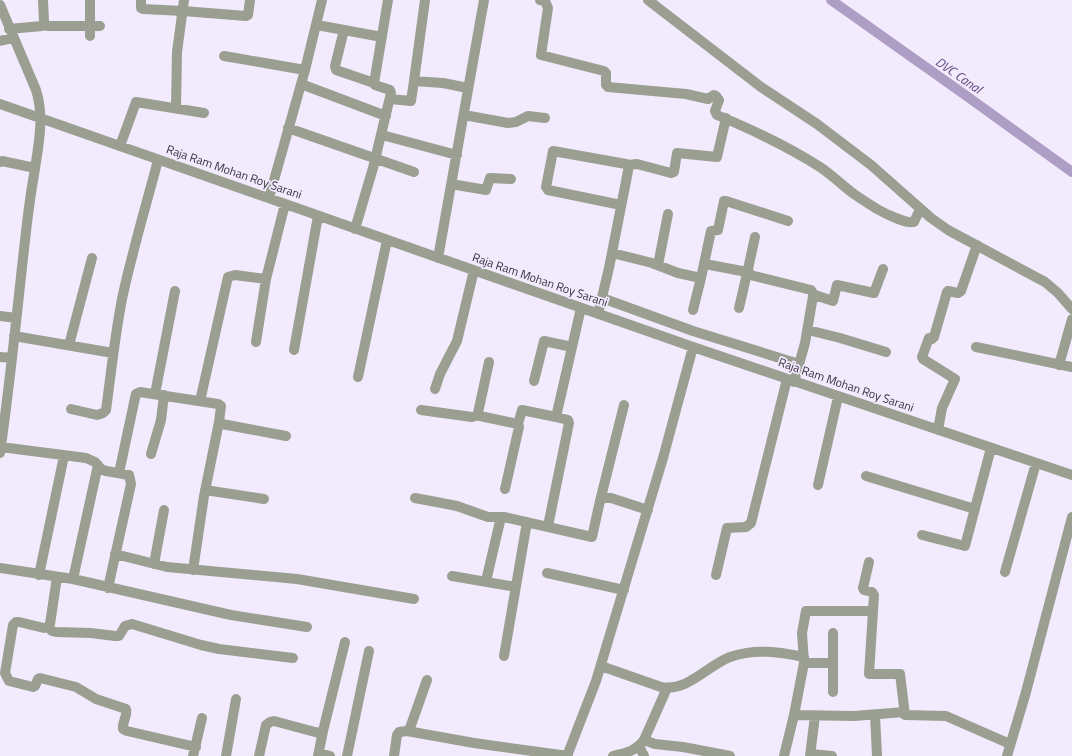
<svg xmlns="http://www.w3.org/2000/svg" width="1072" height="756" font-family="'Titillium Web',sans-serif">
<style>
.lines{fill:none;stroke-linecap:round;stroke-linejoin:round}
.canal{stroke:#ae9ec5;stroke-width:10}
.minor{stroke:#9a9f92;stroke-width:10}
.labels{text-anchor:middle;stroke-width:3.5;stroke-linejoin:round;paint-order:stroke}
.street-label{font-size:12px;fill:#38333f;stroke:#f2eafd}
.water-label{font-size:13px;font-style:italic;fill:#5f487d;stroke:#f2eafd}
</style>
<rect width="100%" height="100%" fill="#f2eafd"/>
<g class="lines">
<path class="canal" d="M 831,0 L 968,97 L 1072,172"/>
<path class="minor" d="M 141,0 L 141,8 L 143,9 L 183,11 L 246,16 L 248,15 L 250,0
M 425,0 L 414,81 L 443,83 L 468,88
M 540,0 L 545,1 L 548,8 L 541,55 L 604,71 L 606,73 L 606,85 L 608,87 L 686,94 L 708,99 L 714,95 L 716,96 L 719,100 L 715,111 L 717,115 C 753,130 787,146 820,167 C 832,175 842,185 854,194 C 861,199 869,204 877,209 C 884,213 906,224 914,222 L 920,209
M 648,0 L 761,87 L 817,124 L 871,165 L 931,218 L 948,230 L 1045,282 L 1058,293 L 1072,309
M 0,5 L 36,90 C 45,118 38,147 34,175 C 31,191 29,207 27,223 C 18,300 11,377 0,453
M 43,25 L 49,26 L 100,26
M 317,25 L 382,37
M 9,29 L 42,26 L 44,21 L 43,0
M 344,30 L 335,66 L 336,70 L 374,83
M 90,36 L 90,0
M 0,41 L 13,38
M 224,56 L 305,70
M 301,84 L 386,116
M 390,99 L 411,101 L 414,81
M 0,104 L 693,347 L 1072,475
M 176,108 L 177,52 L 184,0
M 464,115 L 508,123 L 516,122 L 528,116 L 545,118
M 288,128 L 414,172
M 382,135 L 457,155
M 120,146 L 136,102 L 204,113
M 0,162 L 2,161 L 35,168
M 628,165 L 637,164 L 671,173 L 674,172 L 677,153 L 717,157 L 726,118
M 451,184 L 486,190 L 490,178 L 511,179
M 269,198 L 305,70 L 322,0
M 355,229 L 373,168 L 391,93 L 390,90 L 375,85 L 374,83 L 388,0
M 755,237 L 748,269 L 750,275 L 811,290 L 814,295
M 612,253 L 652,263 L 678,273 L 701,278 L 711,231 L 718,230 L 724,201 L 726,201 L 788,221
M 438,258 L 484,0
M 705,264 L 747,272
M 658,265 L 668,214
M 602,298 L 693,331 L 799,364
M 739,308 L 748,269
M 693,310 L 701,278
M 598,314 L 609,268 L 629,166 L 626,164 L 553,151 L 546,187 L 548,190 L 621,205
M 0,316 L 16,318
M 808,330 L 840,338 L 886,352
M 14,336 L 113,353
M 256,342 L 266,279 L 285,204
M 69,345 L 92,258
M 976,347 L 1072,367
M 294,350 L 318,216
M 0,357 L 12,358
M 489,362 L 478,413 L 480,416 L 518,424 L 522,410 L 556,417
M 1059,365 L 1072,319
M 358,377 L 387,240
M 534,381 L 544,341 L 572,347
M 794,382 L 805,343 L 813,296 L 815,295 L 833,301 L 837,285 L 874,293 L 883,269
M 435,389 L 440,374 L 457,341 L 474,270
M 155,394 L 175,291
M 200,401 L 228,277 L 235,275 L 266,279
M 71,409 L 97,415 L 103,413 L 106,410 C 111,373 115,335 122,299 C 132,252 146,206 158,160
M 421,410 L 472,417 L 479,415
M 938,430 L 942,408 L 955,379 L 923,359 L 922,357 L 929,338 L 932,339 L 934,337 L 947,292 L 948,291 L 958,293 L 961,291 L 977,245
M 1,447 L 86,458 L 95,462 L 101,469 L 106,471 L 129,475 L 130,479 L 131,484 L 108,588
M 151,454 L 161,420 L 164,395
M 119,473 L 135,398 L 136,394 L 140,392 L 218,404 L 221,406 L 219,422 L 222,424 L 286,436
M 866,476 L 975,509
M 818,485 L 838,397
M 505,489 L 519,427 L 518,423
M 205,490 L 264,499
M 415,498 L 457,506 L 488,517 L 504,517 L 592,537 L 600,501 L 603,498 L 611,498 L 648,510
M 600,501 L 624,405
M 548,526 L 569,423 L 568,420 L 556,417 L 581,308
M 922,535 L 965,546 L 991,448
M 115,554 L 167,567 L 297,579 L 414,599
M 869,562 L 863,588 L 864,590 L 872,592 L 874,595 L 869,674 L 900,674 L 905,715 L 946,716 L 1010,744
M 154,564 L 164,510
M 0,568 L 73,579 L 231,615 L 307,627
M 193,570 L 204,496 L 219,422
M 1005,572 L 1036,463
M 547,573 L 624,590
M 39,575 L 64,456
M 716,575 L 727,528 L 746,527 L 751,523 L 787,379
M 452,576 L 516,587
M 57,577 L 50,624 L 48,627 L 44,628 L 19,622 L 16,622 L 13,625 L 5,673 L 9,681 L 33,687 L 35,686 L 38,679 L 40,678 L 76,687 L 96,699 L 126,709 C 128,716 122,721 123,729 L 127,731 L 196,747
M 73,579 L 98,465
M 486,581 L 501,517
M 48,627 L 52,631 L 56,632 L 91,633 L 115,636 L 119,636 L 125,626 L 132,624 L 201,645 L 219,649 L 293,658
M 504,656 L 527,522
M 804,663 L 832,663
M 601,666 L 661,687 C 688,692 708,665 730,657 C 755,648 779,652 804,657
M 833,692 L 833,633
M 794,715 L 854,716 L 905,712
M 875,715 L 877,756
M 407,731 L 474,743 L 568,756
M 644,740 L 655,744 L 683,747 L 730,756
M 639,746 L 644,756
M 319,753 L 330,756
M 811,754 L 832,756
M 193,756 L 202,718
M 226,756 L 236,699
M 259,756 L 266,725 L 270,722 L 274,721 L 315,732 L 320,733 L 323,731 L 345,642
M 318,756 L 323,731
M 347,756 L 369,651
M 394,756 L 397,735 L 399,732 L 407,731 L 410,728 L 427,680
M 567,756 L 596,681 L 663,458 L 693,347
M 613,756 C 626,753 636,751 644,740 L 667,688
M 784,756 L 794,715 L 804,663 L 802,633 L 806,611 L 873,611
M 810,756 L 815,716
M 1007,756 L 1026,692 L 1072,517"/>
</g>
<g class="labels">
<g class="street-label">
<text transform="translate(234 172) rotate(19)" y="4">Raja Ram Mohan Roy Sarani</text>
<text transform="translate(540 280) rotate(19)" y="4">Raja Ram Mohan Roy Sarani</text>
<text transform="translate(846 385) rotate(19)" y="4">Raja Ram Mohan Roy Sarani</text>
</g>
<g class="water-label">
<text transform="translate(959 75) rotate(35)" y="5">DVC Canal</text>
</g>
</g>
</svg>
